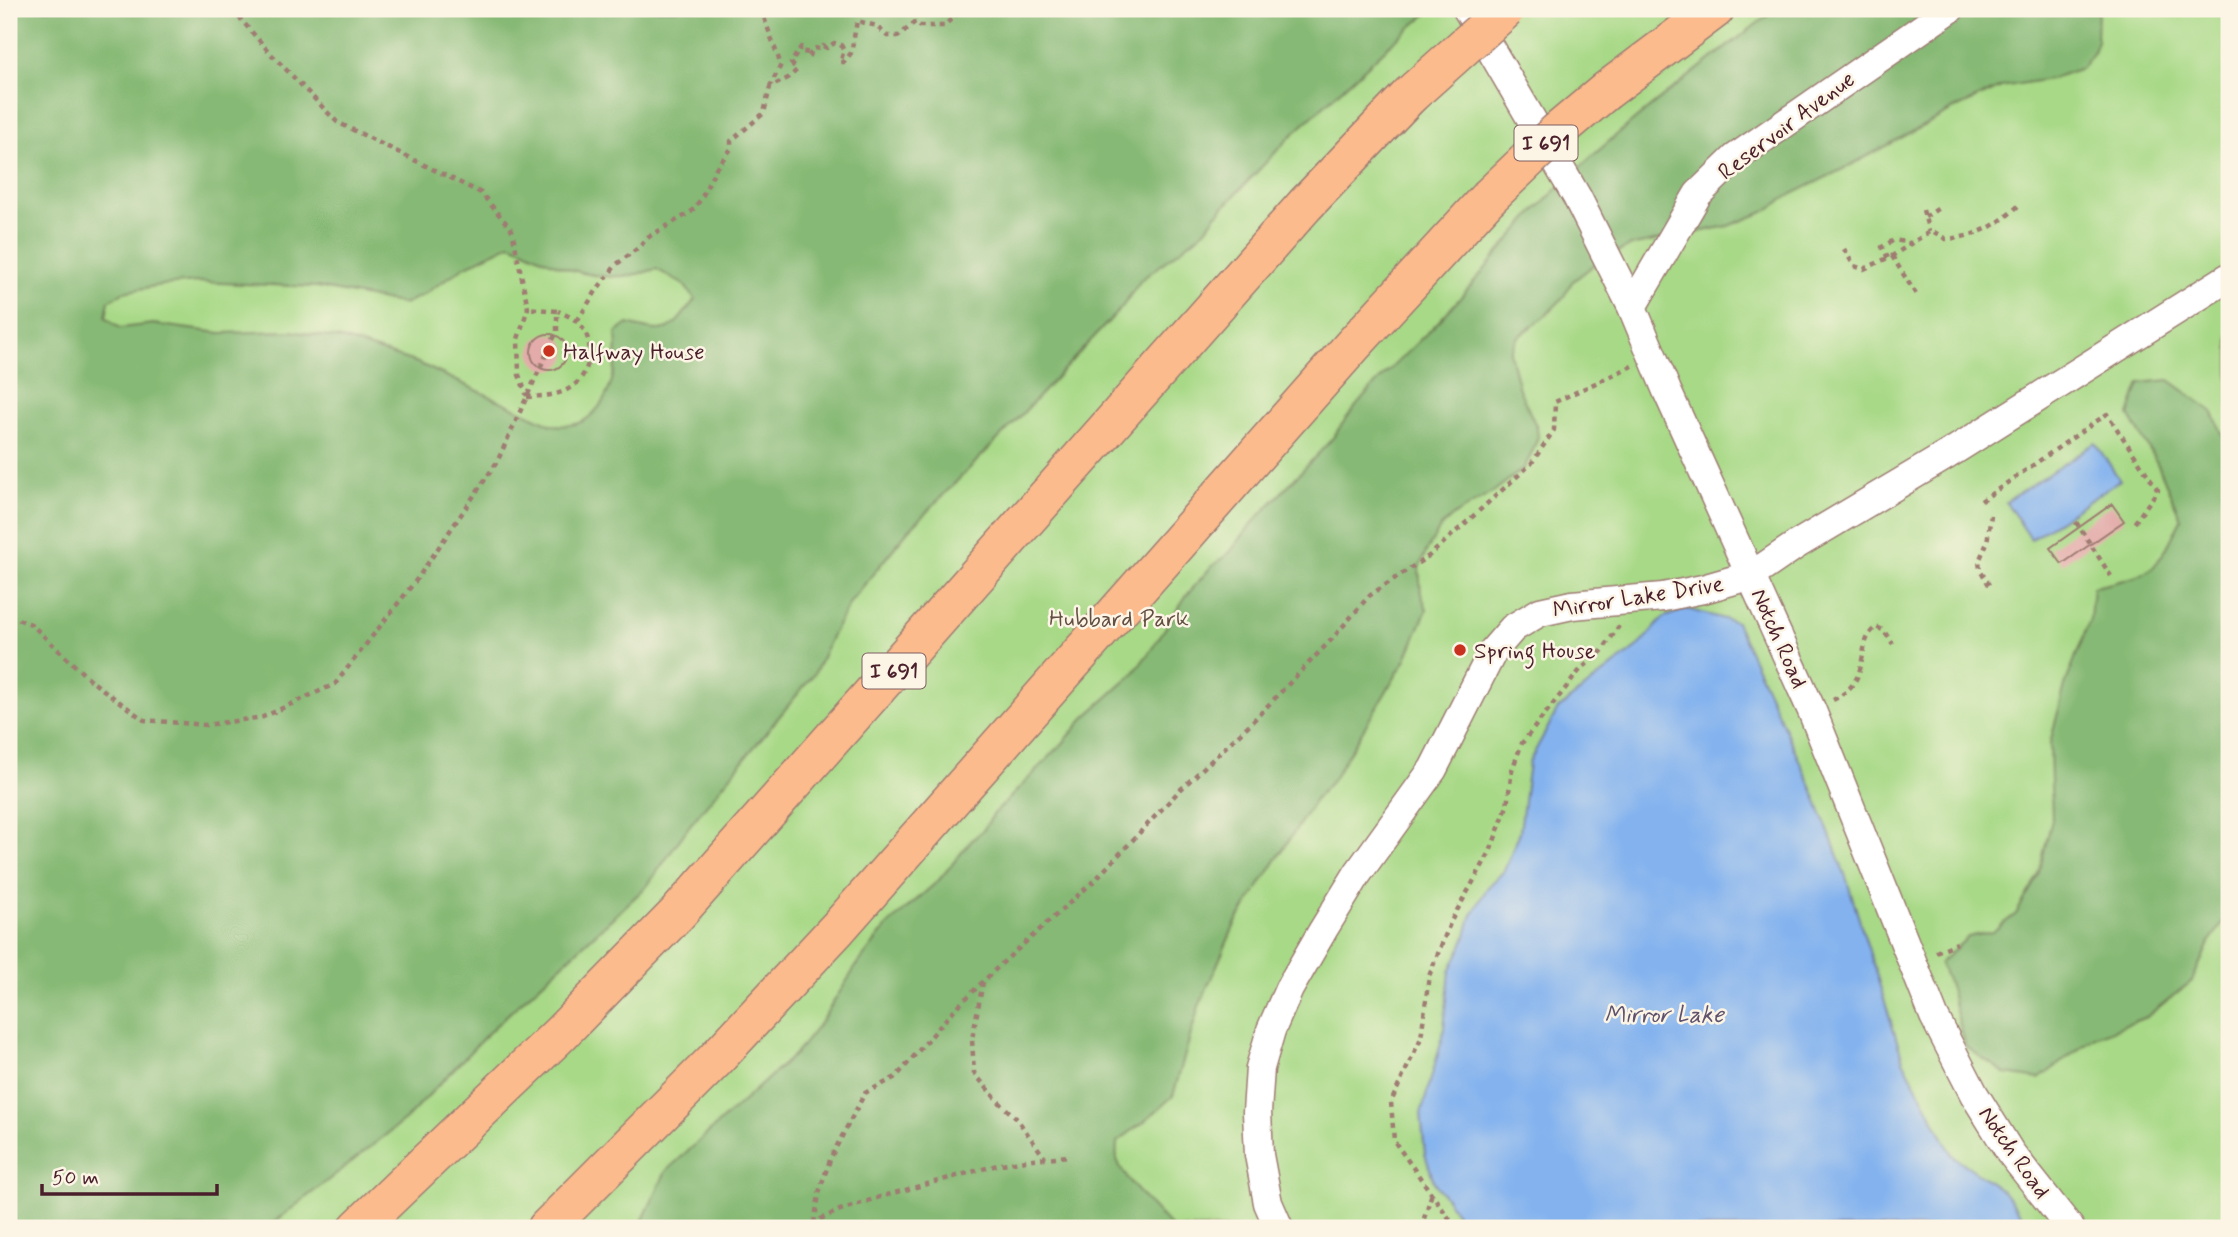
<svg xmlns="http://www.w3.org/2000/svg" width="2238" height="1237" font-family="Mynerve,sans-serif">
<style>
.green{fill:#a8d987;stroke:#797c59;stroke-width:2}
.forest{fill:#86b974;stroke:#686c50;stroke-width:2;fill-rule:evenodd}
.water{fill:#83b2ee;stroke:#66688c;stroke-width:2}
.building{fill:#e3acaa}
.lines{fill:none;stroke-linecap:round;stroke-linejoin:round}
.minor-casing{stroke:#9e7c72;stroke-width:31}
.motorway-casing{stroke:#9e7c72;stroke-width:41}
.path{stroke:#9e7c72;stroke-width:4.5;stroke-dasharray:5 5;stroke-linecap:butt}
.minor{stroke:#fff;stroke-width:28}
.motorway{stroke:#fbbb8d;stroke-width:38}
.motorway-bridge-casing{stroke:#9e7c72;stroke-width:41;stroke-linecap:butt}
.motorway-bridge{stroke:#fbbb8d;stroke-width:38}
.poi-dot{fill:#c8321e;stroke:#fcf5e5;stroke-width:2.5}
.labels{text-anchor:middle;stroke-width:5;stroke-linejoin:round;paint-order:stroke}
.shield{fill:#fcf5e5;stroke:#7f5f63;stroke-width:2}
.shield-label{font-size:21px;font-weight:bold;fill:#4a1f2b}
.street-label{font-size:23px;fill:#4a1f2b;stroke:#fcf5e5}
.poi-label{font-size:23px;fill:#4a1f2b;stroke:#fcf5e5;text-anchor:start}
.park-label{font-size:23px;fill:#624e42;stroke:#fcf5e5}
.water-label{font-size:24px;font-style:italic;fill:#5e526f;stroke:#fcf5e5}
</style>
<rect width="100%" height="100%" fill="#fcf5e5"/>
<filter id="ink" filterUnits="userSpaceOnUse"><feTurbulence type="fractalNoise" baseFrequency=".0143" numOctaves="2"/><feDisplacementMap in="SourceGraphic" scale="14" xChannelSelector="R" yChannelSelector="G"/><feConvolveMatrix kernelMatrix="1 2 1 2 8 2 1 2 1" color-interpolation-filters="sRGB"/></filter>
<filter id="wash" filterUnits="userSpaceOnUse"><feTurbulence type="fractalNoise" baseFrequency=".00686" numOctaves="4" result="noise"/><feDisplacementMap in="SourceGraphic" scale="28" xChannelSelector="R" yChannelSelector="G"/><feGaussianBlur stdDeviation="1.57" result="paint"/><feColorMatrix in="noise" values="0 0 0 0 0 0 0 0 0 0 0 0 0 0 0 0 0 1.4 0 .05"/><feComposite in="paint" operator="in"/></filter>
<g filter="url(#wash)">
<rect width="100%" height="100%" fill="#f2daba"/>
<path class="green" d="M 9,9 L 2229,9 L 2229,1228 L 9,1228 Z"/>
<path class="forest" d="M 9,9 L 1433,9 L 1394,41 L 1292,135 L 1216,215 L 1206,229 L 1193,240 L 1141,280 L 1122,307 L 1012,425 L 907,532 L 851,601 L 832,635 L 815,673 L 690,825 L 647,886 L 491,1030 L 406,1119 L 267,1228 L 9,1228 ZM 510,244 C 526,249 539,258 555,264 C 590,278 620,281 656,269 L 684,285 L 695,299 C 671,331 670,336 628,324 L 616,333 C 619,363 612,402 585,420 C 576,426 564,426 552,425 L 418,363 L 342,339 L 291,331 L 220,333 L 153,324 L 120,328 L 106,317 L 109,301 L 123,292 L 161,285 L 198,282 L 317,287 L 404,304 L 423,295 L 464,267 Z
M 1776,9 L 2098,9 L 2097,41 L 2092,55 L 2082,68 L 2050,79 L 2001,87 L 1956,108 L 1855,163 L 1792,194 L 1764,212 L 1728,226 L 1630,246 L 1599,261 L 1572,282 L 1563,298 L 1544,317 L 1517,338 L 1510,353 L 1519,389 L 1537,428 L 1538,437 L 1532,453 L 1524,468 L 1493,492 L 1453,516 L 1440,528 L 1426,552 L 1419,568 L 1421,594 L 1427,609 L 1406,659 L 1332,781 L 1317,797 L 1236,922 L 1199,1006 L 1173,1096 L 1145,1121 L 1117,1142 C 1117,1147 1116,1154 1117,1159 C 1124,1181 1157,1211 1172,1228 L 639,1228 L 666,1171 L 796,1053 L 820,1023 L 857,965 L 888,925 L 939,880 L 972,840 L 984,829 L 993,815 L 1064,742 L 1084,718 L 1132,675 L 1151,650 L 1186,596 L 1210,568 L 1230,552 L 1250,526 L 1332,439 C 1359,396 1399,361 1435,325 C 1472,288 1503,244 1540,206 C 1612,132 1695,72 1776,9 Z
M 2169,380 L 2212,411 L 2229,448 L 2229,915 L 2210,941 L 2192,981 L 2146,1017 L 2095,1037 L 2039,1079 L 2006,1074 L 1966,1047 L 1948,982 L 1940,963 L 1968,937 L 1992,932 L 2016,914 L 2038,876 L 2052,819 L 2050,743 L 2065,685 L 2090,619 L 2093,587 C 2108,584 2141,578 2152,568 C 2165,555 2173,535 2181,519 L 2157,463 L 2129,415 L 2140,383 Z"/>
<path class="water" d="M 2095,443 L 2120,480 L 2031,539 L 2006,502 Z
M 1687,609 L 1736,622 L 1811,786 L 1846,877 L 1903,1060 L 1952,1155 L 2003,1191 L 2031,1228 L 1463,1228 L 1453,1208 L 1434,1182 L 1425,1154 L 1421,1114 L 1443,1036 L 1450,971 L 1465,939 L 1471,917 L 1487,888 L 1504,871 L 1520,832 L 1529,762 L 1558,709 L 1641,644 L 1664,617 Z"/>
<g id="blocks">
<path class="building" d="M531 352a18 18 0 1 1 36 0a18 18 0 1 1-36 0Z
M 2112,504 L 2124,521 L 2062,564 L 2050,548 Z"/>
</g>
</g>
<g filter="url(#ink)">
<use href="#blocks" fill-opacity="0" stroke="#9e7c72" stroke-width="2"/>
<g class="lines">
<defs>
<path id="minor" d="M 1467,9 L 1577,197 L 1632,307 L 1667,391 L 1812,711 L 1934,1016 L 1974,1094 L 2010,1152 L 2070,1228
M 1632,307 L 1698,194 L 1735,158 L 1950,9
M 1279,1228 L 1268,1203 L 1259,1155 L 1257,1112 L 1260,1068 L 1271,1030 L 1289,989 L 1323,930 L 1358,873 L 1433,769 L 1493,651 L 1513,628 L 1540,612 L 1572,605 L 1663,597 L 1703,589 L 1752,575 L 1796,545 L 1947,455 L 2229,277"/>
<path id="motorway" d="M 1606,91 L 1715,9
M 358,1228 L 560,1034 L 677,914 L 1305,205 L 1410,95
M 547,1228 L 715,1060 L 838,928 L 1353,345 L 1488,198"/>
</defs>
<use href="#minor" class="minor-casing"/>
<use href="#motorway" class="motorway-casing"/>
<path class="path" d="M 232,9 L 270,53 L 337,122 L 481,193 L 512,230 L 528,308 L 518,339 L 519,375 L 527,396
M 761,9 L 781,65 L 770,86
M 1923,210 L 1929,232
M 1925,217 L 1939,208
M 1844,249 L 1854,266 L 1864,269 L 1892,256 L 1929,232 L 1934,232 L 1946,239 C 1977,237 1999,225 2021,203
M 1892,256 L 1917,296
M 1888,258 L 1882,247 L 1894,240 L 1911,243
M 577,321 L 598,288 L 617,264 L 638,248 L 650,236 L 691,212 L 701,199 L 716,168 L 731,149 L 731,141 L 764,113 L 770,87 L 788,78 L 797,70 L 791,63 L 801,47 L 806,49 L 805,56 L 809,56 L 814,48 L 820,49 L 823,46 L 827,48 L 834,43 L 841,45 L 844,51 L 840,62 L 844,62 L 851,53 L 857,21 L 877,26 L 887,36 L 899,36 L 915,22 L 920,26 L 944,26 L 962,9
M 527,397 C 541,396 558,396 570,388 C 592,375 597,339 577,322 C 572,317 564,314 558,311
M 1981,501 L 2107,414 L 2158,490 L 2133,525
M 2076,522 L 2111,576
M 1989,585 L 1980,569 L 1979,561 L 1987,543 L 1991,515
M 9,616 L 31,624 L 90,680 L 144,720 L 206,725 L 263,717 L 335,684 L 417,579 L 497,462 L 557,331 L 557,311 L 528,308
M 1833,700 C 1875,679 1853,645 1876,627 L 1883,630 L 1893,644
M 1936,952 L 1957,943
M 983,982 L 972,1039 L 974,1073 L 997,1100 L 1017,1119 L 1045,1158
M 814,1223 L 820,1189 L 831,1157 L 865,1093 L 896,1077 L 953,1011 L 999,966 L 1094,881 L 1179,791 L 1252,722 L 1332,639 L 1369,596 L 1430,555 L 1531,464 L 1554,430 L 1555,402 L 1632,366
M 802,1228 L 840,1210 L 883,1196 L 1001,1164 L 1033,1159 L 1069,1156
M 1421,1228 L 1432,1193
M 1456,1228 L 1394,1141 L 1391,1102 L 1421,1038 L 1429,976 L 1451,921 L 1490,852 L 1507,806 L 1512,770 L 1522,743 L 1580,670 L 1602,651 L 1619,626"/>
<use href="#minor" class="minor"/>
<use href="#motorway" class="motorway"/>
<defs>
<path id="motorway-bridge" d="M 1410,95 L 1506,9
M 1488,198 L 1557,132 L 1606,91"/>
</defs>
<use href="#motorway-bridge" class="motorway-bridge-casing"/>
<use href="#motorway-bridge" class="motorway-bridge"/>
</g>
</g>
<g class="poi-dot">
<circle cx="549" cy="351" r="7"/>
<circle cx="1460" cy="650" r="7"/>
</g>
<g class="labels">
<g class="shield">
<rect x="1514.5" y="125.5" width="63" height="35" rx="5"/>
<rect x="862.5" y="653.5" width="63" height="35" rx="5"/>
</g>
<g class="shield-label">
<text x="1546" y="150">I 691</text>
<text x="894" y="678">I 691</text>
</g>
<g class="street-label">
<text transform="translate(1786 125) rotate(-37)" y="8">Reservoir Avenue</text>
<text transform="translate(1638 596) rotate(-9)" y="8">Mirror Lake Drive</text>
<text transform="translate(1780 638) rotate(66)" y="8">Notch Road</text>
<text transform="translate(2015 1152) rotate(55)" y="8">Notch Road</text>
</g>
<g class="poi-label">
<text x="563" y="359">Halfway House</text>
<text x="1474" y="658">Spring House</text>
</g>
<g class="park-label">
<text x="1119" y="626">Hubbard Park</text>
</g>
<g class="water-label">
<text x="1664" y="1022">Mirror Lake</text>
</g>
</g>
<rect width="2238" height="1237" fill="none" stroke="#fcf5e5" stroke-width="35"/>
<path d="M42 1184v10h175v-10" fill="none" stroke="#4a1f2b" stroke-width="3.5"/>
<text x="52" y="1184" font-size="21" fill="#4a1f2b" stroke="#fcf5e5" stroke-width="5" paint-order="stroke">50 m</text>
</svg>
